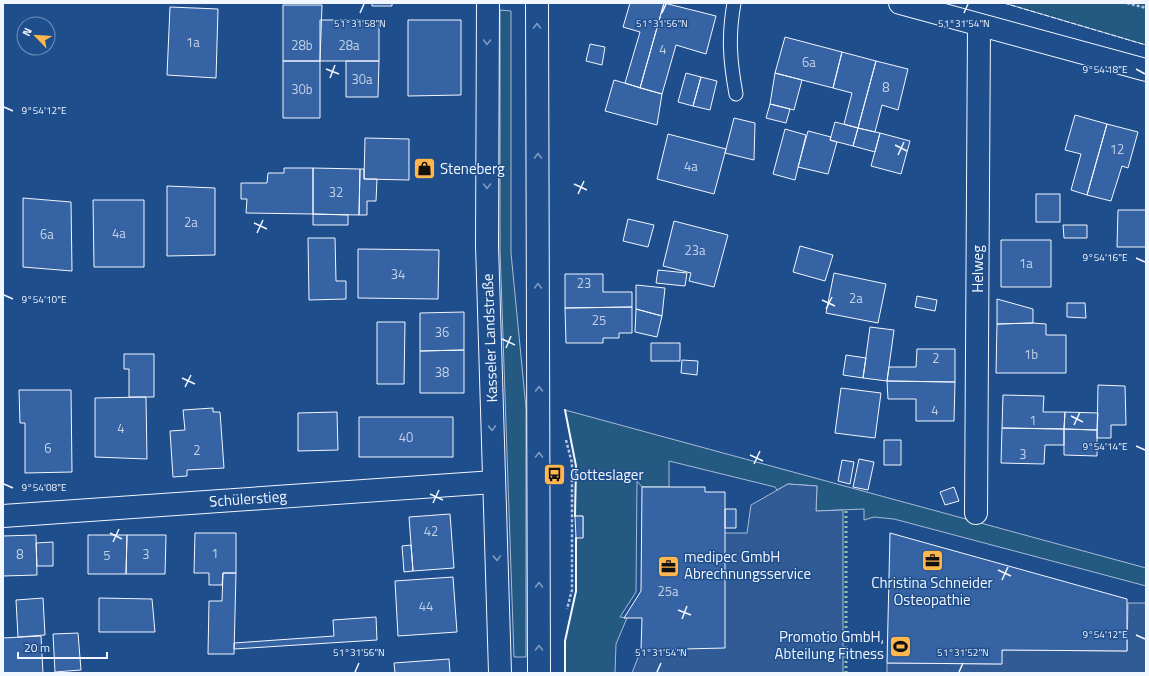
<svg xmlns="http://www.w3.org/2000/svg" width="1149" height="676" font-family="'Titillium Web',sans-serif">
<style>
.green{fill:#245a82;stroke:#a8bbd7}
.parking{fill:#305b95;stroke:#a8bbd7}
.building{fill:#3563a3;stroke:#f2f6ff}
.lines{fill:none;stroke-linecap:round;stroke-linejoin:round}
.service-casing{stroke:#f2f6ff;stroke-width:15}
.minor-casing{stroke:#f2f6ff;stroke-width:24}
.primary-casing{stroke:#f2f6ff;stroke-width:24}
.path{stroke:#b3c4dc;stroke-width:2.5;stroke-dasharray:3 2;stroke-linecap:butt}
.service{stroke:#1f4e8c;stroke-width:13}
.minor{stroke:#1f4e8c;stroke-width:22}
.primary{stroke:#1f4e8c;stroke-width:22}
.hedge{stroke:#97c8a6;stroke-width:3;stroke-dasharray:2 3;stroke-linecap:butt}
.fence{stroke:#f2f6ff;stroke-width:1;stroke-dasharray:5 2;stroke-linecap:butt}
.wall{stroke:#f2f6ff;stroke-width:2}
.oneway{stroke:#7e9ac0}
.ticks{fill:none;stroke:#f2f6ff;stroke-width:1.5}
.labels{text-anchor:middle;stroke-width:3;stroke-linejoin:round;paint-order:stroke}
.number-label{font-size:13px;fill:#c3d1e8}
.poi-label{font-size:15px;fill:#f2f6ff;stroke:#1f4e8c;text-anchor:start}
.street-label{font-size:15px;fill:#f2f6ff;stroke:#1f4e8c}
.ticks-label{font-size:10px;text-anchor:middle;fill:#f2f6ff;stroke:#1f4e8c;stroke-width:3;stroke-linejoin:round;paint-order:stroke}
</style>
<rect width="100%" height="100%" fill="#1f4e8c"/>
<path class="green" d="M 1004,3 L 1146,3 L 1146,45 Z
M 500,10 L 511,11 L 511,253 L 526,408 L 526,657 L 514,657 L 500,249 Z
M 565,410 L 1146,568 L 1146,586 L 894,519 L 874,517 L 864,520 L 864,509 L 816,511 L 817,486 L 788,484 L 777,490 L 775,487 L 669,461 L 669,487 L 642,487 L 637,481 L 636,592 L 620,617 L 627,618 L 616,644 L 615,673 L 565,673 L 565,641 L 576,591 L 576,538 L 583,537 L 583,516 L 575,516 L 576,466 Z"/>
<path class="parking" d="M 788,484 L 817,486 L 816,511 L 843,510 L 843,673 L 632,673 L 641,650 L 725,533 L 747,533 L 751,505 Z
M 1128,603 L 1146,603 L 1146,673 L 887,673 L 887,663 L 1001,664 L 1002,650 L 1127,651 Z"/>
<path class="building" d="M 372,3 L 392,3 L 392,6 L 372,6 Z
M 630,3 L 664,3 L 640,88 L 625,83 L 640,32 L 623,27 Z
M 664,3 L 716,16 L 706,54 L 676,45 L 662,94 L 640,88 Z
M 283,5 L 322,5 L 320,61 L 283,61 Z
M 170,7 L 218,9 L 216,78 L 167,75 Z
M 320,20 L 379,20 L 379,61 L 320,61 Z
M 408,20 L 461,20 L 461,95 L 408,96 Z
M 785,37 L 842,52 L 833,88 L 775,73 Z
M 590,44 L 605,47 L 602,65 L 586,61 Z
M 842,52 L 876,61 L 858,128 L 844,124 L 852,93 L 833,88 Z
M 283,61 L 320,61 L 320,118 L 283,118 Z
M 346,61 L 379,61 L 378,97 L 346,97 Z
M 876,61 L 908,69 L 898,110 L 882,105 L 875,132 L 858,128 Z
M 686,73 L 701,77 L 693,106 L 678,102 Z
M 775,73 L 802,80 L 794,110 L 770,104 Z
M 701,77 L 717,81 L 710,110 L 693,106 Z
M 614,80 L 662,94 L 657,125 L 605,111 Z
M 770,104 L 790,109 L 786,123 L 766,118 Z
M 1075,115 L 1107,124 L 1087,195 L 1071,190 L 1081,154 L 1065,150 Z
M 734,118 L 755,123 L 754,160 L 725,153 Z
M 835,122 L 858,128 L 853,146 L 830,140 Z
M 1107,124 L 1138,132 L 1128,168 L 1122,166 L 1111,201 L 1087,195 Z
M 858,128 L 880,133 L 875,152 L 853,146 Z
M 785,129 L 806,135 L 795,180 L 773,174 Z
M 808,131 L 831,137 L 830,140 L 837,142 L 828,174 L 798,167 Z
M 880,133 L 910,141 L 901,174 L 871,166 Z
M 668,134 L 726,149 L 714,194 L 657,179 Z
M 365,138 L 409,139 L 409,180 L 364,179 Z
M 284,168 L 313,168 L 313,214 L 246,213 L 247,199 L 241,199 L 241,183 L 267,183 L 268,173 L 284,173 Z
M 313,168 L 360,169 L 359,215 L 313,214 Z
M 360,169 L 364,169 L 364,179 L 377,179 L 376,201 L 367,201 L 367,215 L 359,215 Z
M 167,186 L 215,188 L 215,255 L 167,256 Z
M 1036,194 L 1060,194 L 1060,222 L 1036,222 Z
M 23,198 L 71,202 L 72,271 L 23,267 Z
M 93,200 L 144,200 L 144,267 L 94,267 Z
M 1118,210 L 1146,210 L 1146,247 L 1117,247 Z
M 313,214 L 348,215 L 348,225 L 313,225 Z
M 628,219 L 654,225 L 648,247 L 623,241 Z
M 674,221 L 728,235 L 714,287 L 689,281 L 691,273 L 663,266 Z
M 1063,225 L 1087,225 L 1087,238 L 1064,238 Z
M 308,238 L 335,238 L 336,281 L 346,281 L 346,299 L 309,300 Z
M 1001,240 L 1051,240 L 1051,287 L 1001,287 Z
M 800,246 L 833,255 L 825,281 L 793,272 Z
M 358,249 L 439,250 L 438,299 L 358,298 Z
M 658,270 L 687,273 L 685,286 L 656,283 Z
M 834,273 L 886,284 L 878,323 L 826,313 Z
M 565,274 L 603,274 L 603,292 L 632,292 L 632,307 L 565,308 Z
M 636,285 L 665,288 L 662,316 L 636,309 Z
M 917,296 L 937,300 L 935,311 L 915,307 Z
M 997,299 L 1033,309 L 1033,323 L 997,324 Z
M 1067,303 L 1085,303 L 1086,318 L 1067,317 Z
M 632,307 L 632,333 L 619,333 L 619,338 L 603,338 L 603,343 L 566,343 L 565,308 Z
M 636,309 L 662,316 L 657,337 L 635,332 Z
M 464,312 L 464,350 L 420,351 L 420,313 Z
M 377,322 L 405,322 L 404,384 L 377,384 Z
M 1033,323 L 1046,324 L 1046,335 L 1066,335 L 1066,373 L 996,373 L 997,324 Z
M 870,327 L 894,330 L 887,381 L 863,378 Z
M 651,343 L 680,343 L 680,361 L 651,361 Z
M 917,349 L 955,349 L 955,382 L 887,381 L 889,367 L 916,367 Z
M 464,350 L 464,393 L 420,393 L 420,351 Z
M 124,354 L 154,354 L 154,397 L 129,397 L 129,369 L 124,369 Z
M 846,355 L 866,358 L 863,378 L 843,375 Z
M 682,360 L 698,361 L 697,375 L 681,373 Z
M 887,381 L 955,382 L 954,421 L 916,421 L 916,399 L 888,399 Z
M 1098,385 L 1125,386 L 1126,425 L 1111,425 L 1111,438 L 1097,438 Z
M 841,388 L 881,393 L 875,438 L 835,433 Z
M 19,390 L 71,390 L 72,472 L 25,473 L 25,423 L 20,423 Z
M 1003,395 L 1044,396 L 1043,412 L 1065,412 L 1064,429 L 1002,428 Z
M 146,397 L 147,459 L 95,457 L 95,398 Z
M 213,408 L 213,412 L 220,412 L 224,468 L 187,470 L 187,476 L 173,477 L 170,431 L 185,430 L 183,410 Z
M 337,412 L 338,450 L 298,451 L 298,413 Z
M 1065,412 L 1098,413 L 1097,430 L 1064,429 Z
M 359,417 L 453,417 L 453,457 L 359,457 Z
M 1002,428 L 1064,429 L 1064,445 L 1045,445 L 1044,464 L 1001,463 Z
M 1064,429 L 1097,430 L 1097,456 L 1064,455 Z
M 884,440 L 901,440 L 901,465 L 884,465 Z
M 859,459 L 874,462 L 868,490 L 853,487 Z
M 842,460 L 854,462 L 850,484 L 838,481 Z
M 642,487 L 705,487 L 705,492 L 725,492 L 725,648 L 641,650 L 642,618 L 624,618 L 641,591 Z
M 954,487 L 959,501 L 945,505 L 940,492 Z
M 725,509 L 736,509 L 736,528 L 725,528 Z
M 450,514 L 454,568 L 413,571 L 409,517 Z
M 575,516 L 583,516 L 583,538 L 576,538 Z
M 195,533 L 236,533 L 236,573 L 223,573 L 222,585 L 209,585 L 209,573 L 194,573 Z
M 890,533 L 1127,599 L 1127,651 L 1002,650 L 1002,664 L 887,663 Z
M 36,535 L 37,575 L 3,576 L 3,536 Z
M 88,535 L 127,535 L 126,574 L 88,574 Z
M 127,535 L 166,535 L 165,574 L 126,574 Z
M 53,542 L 53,566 L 37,566 L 36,543 Z
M 411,545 L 413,571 L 404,572 L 402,546 Z
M 223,573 L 236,573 L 234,654 L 208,654 L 209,601 L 222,601 Z
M 453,577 L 457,632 L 398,636 L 395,581 Z
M 43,598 L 45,635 L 18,637 L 16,600 Z
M 99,598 L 152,599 L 155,632 L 99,632 Z
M 376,617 L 377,640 L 234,649 L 234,643 L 334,636 L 333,620 Z
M 78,633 L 81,670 L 55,672 L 53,634 Z
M 41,636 L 43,673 L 3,673 L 3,638 Z
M 449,659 L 450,673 L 395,673 L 394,663 Z"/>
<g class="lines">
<defs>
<path id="service" d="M 734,3 C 728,37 730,61 736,94"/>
<path id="minor" d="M 900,3 L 1146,70
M 976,513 L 979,25
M 3,516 L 494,482"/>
<path id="primary" d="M 488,3 L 487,245 L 500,673
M 537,3 L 539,673"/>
</defs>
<use href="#service" class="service-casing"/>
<use href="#minor" class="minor-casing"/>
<use href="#primary" class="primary-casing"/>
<path class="path" d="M 1127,3 L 1146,8
M 566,440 L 572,463 L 572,590 L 567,609"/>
<use href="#service" class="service"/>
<use href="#minor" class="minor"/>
<use href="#primary" class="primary"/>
<path class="hedge" d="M 846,673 L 846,509"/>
<path class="fence" d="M 1004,3 L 1146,45"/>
<path class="wall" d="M 565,410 L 576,466 L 575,516
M 565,673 L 565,641 L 576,591 L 576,538"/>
</g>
<defs><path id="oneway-chevron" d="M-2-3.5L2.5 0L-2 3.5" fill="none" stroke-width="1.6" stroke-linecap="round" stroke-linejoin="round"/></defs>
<g class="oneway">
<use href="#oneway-chevron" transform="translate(537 26) rotate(-90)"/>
<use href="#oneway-chevron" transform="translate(487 42) rotate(91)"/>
<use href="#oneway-chevron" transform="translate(538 156) rotate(-90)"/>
<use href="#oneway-chevron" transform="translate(487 186) rotate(90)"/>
<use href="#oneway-chevron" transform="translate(538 286) rotate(-90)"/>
<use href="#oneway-chevron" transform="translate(539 389) rotate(-90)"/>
<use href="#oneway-chevron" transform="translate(492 428) rotate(88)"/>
<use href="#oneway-chevron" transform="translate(539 455) rotate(-90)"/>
<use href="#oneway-chevron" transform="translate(497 558) rotate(88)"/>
<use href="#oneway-chevron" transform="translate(539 585) rotate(-90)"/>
<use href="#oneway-chevron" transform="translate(539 648) rotate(-90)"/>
</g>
<path class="ticks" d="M 360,13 L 364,4M 662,13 L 666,4M 964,13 L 968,4M 326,69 L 339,74M 1136,69 L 1145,74M 330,78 L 335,65M 4,107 L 13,111M 895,145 L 907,151M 898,155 L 904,142M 574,184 L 587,190M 578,194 L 584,181M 254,223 L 267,229M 257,233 L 263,220M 1136,258 L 1145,262M 4,295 L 13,299M 822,300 L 835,306M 826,309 L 832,297M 502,339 L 515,345M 506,348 L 511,336M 182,378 L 195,384M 185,387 L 191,375M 1071,416 L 1083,422M 1074,425 L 1080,412M 1136,446 L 1145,450M 750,455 L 763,461M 754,464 L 760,451M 4,484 L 13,488M 430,494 L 443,500M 433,503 L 439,490M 110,533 L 122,539M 113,542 L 119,529M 998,570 L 1011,576M 1002,580 L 1008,567M 678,610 L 691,615M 682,619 L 687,606M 1136,635 L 1145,639M 355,672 L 359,663M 657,672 L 661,663M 959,672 L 963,663"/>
<defs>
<symbol id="shop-square" viewBox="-11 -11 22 22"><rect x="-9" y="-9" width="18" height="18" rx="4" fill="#ffb74d" stroke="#1f4e8c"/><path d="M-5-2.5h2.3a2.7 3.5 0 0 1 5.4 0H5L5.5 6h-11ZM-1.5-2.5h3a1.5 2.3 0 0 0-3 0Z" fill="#111"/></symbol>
<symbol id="bus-square" viewBox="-11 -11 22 22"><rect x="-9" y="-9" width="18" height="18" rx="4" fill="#ffb74d" stroke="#1f4e8c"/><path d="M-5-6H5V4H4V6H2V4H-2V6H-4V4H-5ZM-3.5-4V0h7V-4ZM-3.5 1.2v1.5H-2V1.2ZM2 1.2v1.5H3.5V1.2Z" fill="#111"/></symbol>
<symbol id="office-square" viewBox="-11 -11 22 22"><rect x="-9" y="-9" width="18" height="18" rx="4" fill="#ffb74d" stroke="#1f4e8c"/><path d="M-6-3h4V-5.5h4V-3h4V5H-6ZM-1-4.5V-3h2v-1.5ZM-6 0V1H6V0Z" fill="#111"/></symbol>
<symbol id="stadium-square" viewBox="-11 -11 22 22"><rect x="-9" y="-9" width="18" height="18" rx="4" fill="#ffb74d" stroke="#1f4e8c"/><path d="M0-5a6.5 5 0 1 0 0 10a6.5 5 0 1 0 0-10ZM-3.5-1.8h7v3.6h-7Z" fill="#111"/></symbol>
</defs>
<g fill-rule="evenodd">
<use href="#shop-square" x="412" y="156" width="25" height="25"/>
<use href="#bus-square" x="542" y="462" width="25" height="25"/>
<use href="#office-square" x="920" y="548" width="25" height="25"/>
<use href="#office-square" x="656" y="554" width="25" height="25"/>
<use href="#stadium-square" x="888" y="634" width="25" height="25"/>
</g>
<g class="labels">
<g class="number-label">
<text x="193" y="47">1a</text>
<text x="302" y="50">28b</text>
<text x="349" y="50">28a</text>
<text x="663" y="54">4</text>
<text x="809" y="67">6a</text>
<text x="362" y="84">30a</text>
<text x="886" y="92">8</text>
<text x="302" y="94">30b</text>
<text x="1117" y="154">12</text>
<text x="691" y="171">4a</text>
<text x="336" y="197">32</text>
<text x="191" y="227">2a</text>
<text x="119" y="238">4a</text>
<text x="47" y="239">6a</text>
<text x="695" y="255">23a</text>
<text x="1026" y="268">1a</text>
<text x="398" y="279">34</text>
<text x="584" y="288">23</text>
<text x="856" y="303">2a</text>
<text x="599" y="325">25</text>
<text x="442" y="337">36</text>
<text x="1031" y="359">1b</text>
<text x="936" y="363">2</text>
<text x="442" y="377">38</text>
<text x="935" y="415">4</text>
<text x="1033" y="425">1</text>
<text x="121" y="433">4</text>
<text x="406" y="442">40</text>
<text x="48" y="453">6</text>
<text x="197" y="455">2</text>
<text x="1023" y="459">3</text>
<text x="431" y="536">42</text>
<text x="215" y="558">1</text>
<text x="20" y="559">8</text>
<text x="146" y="559">3</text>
<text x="107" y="560">5</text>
<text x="668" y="596">25a</text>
<text x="426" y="611">44</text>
</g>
<g class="poi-label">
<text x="440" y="174">Steneberg</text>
<text x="570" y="480">Gotteslager</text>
<text x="684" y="562">medipec GmbH<tspan x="684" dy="17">Abrechnungsservice</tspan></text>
<text x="932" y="588" text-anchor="middle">Christina Schneider<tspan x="932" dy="17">Osteopathie</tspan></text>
<text x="884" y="642" text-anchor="end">Promotio GmbH,<tspan x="884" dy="17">Abteilung Fitness</tspan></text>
</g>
<g class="street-label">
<text transform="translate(978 269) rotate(-90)" y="5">Helweg</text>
<text transform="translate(490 338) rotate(-92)" y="5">Kasseler Landstraße</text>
<text transform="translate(248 499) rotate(-4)" y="5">Schülerstieg</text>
</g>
</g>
<g class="ticks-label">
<text x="360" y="27">51°31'58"N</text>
<text x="662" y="27">51°31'56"N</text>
<text x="964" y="27">51°31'54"N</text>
<text x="1105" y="73">9°54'18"E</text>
<text x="44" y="114">9°54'12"E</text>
<text x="1105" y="261">9°54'16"E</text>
<text x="44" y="303">9°54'10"E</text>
<text x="1105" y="450">9°54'14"E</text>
<text x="44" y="491">9°54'08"E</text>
<text x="1105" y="638">9°54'12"E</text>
<text x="359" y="656">51°31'56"N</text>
<text x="661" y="656">51°31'54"N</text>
<text x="963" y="656">51°31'52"N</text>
</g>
<rect width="1149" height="676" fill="none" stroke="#f2f6ff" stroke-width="8"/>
<g transform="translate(36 36) rotate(295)"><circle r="19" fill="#1f4e8c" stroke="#7391ba"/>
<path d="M0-3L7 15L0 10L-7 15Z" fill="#ffb74d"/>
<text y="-6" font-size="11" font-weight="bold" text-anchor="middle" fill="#f2f6ff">N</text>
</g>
<path d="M18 652v6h89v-6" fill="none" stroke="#f2f6ff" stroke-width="2"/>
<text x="24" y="652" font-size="12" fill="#f2f6ff" stroke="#1f4e8c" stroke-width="3" paint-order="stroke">20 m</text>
</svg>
